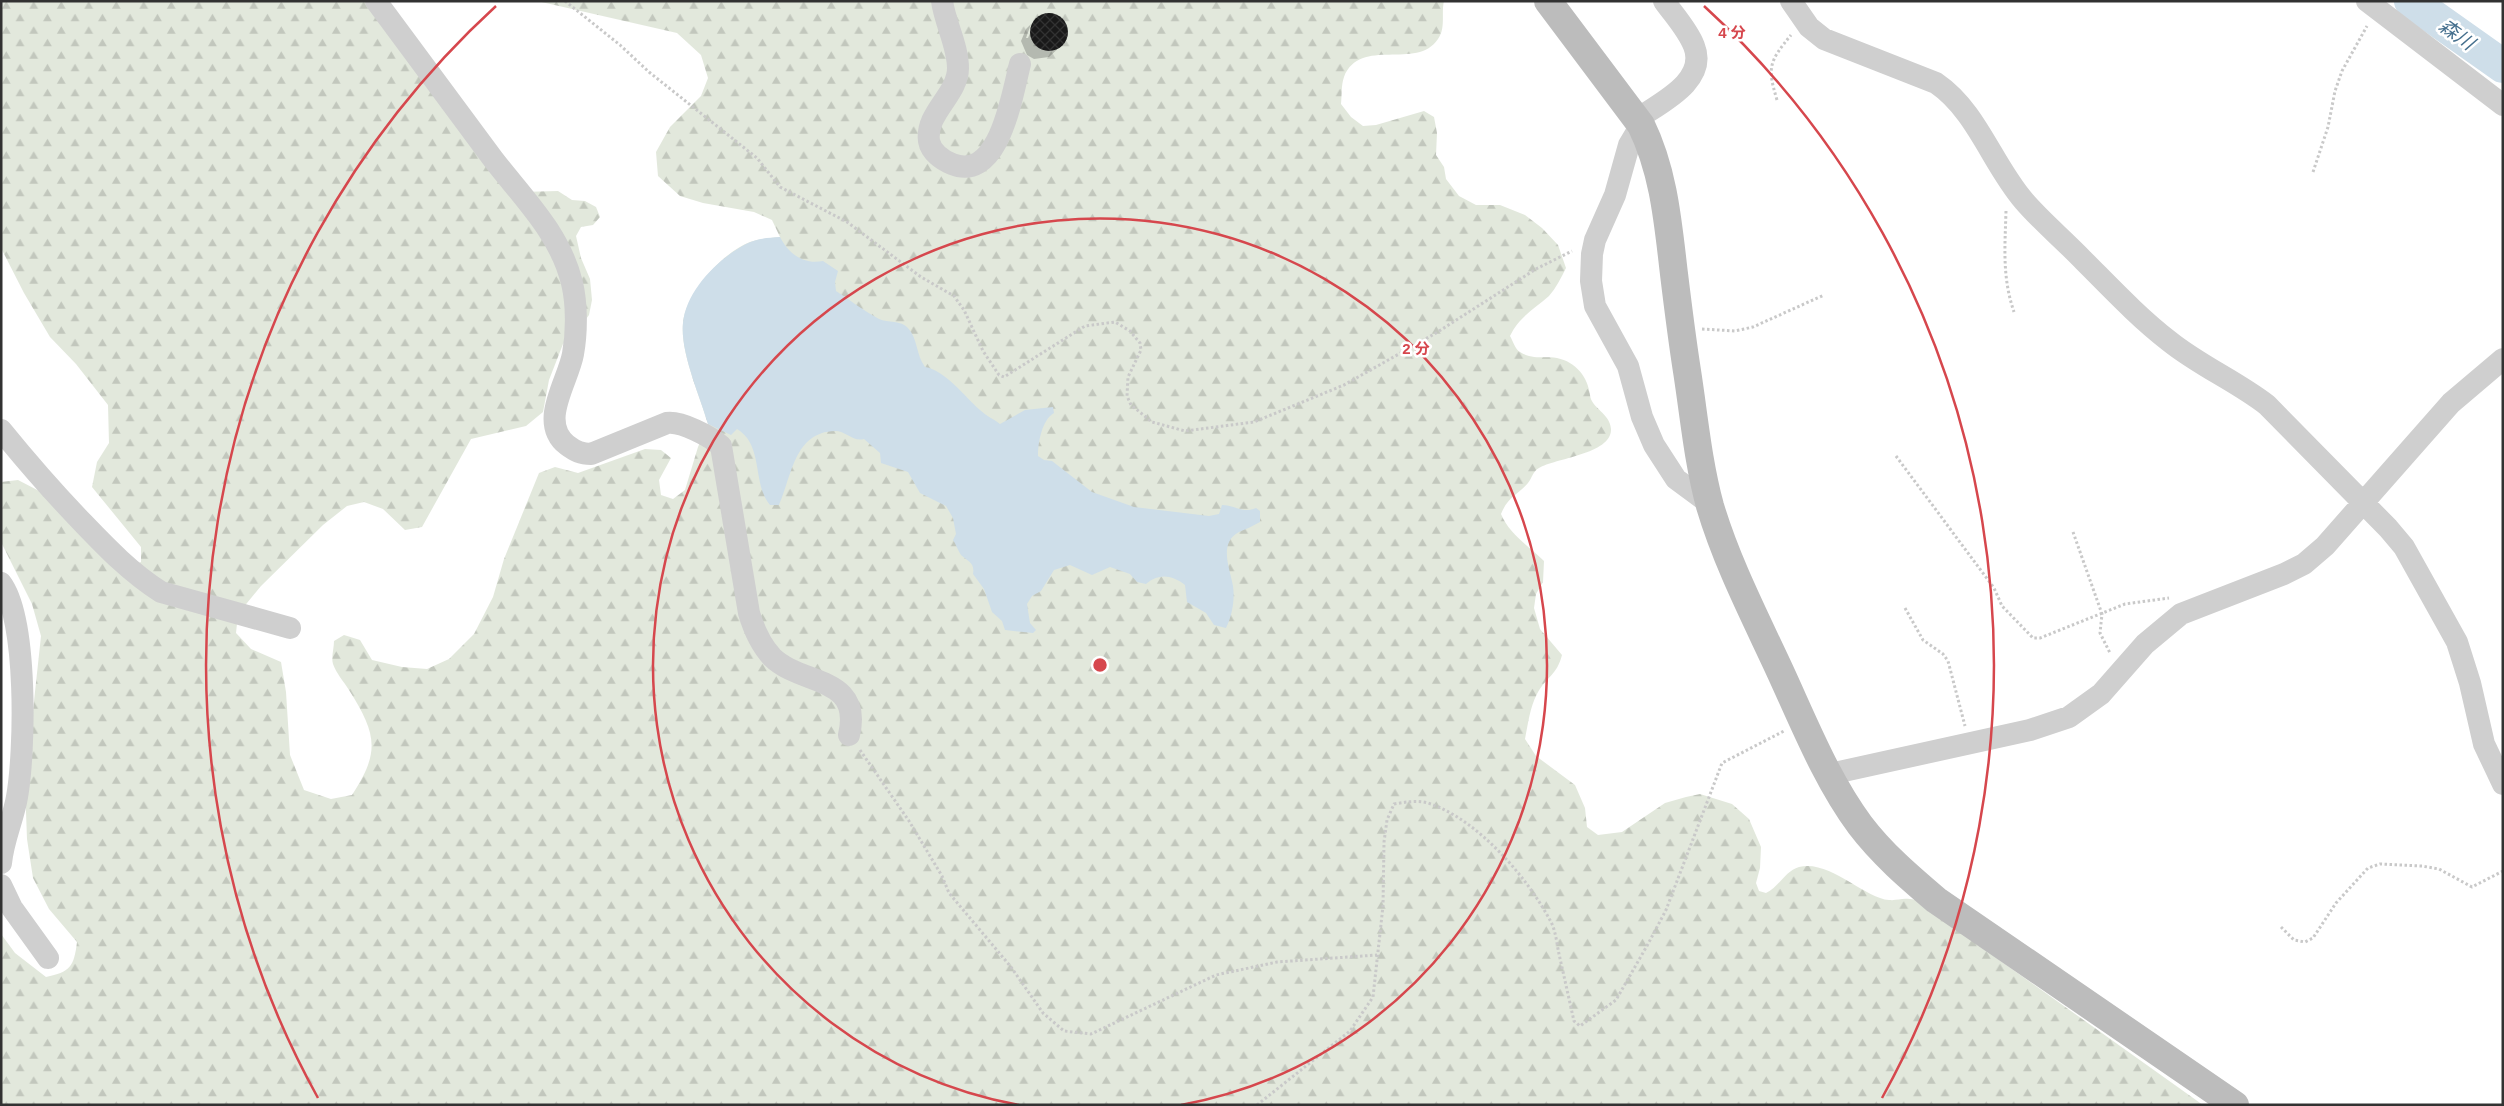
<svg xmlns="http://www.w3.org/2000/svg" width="2504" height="1106" font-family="Helvetica,'Noto Sans JP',sans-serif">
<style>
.forest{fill:url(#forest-firs)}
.water{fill:#cedee9}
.shadow{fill:#0003}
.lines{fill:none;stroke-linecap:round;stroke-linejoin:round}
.river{stroke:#cedee9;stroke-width:34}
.building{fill:url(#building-cross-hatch)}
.path{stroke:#c9c9c9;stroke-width:3;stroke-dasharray:2.5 2.5;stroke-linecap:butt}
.street{stroke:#cfcfcf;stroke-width:22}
.secondary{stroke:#bcbcbc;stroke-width:28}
.ring{fill:none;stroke:#d6474d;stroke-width:2.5}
.labels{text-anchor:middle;stroke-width:5;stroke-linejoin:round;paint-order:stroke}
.water-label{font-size:19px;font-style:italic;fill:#46708e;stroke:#fff}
.centre{fill:#d6474d;stroke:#fff;stroke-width:2.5}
.ring-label{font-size:15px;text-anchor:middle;font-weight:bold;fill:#d6474d;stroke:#fff;stroke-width:5;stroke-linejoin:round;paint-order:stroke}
</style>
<defs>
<pattern id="forest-firs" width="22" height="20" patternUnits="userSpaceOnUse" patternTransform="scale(1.25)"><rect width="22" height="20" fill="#e2e8dc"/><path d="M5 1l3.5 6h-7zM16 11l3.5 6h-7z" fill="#c2c7bd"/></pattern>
<pattern id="building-cross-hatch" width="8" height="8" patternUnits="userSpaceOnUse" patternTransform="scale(1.25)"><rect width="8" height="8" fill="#191919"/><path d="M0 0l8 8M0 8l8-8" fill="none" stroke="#323232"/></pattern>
</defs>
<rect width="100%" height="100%" fill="#fff"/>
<path class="forest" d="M 1,1 L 372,1 L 520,192 L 558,191 L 572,200 L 585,201 L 596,207 L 600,217 L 593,225 L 581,227 L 576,236 L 581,258 L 590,279 L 592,300 L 589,315 L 576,333 L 563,344 L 549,380 L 543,412 L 526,426 L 471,439 L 422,527 L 405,530 L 383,509 L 364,502 L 347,506 L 323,525 L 261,586 L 238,614 L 236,633 L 251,649 L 281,662 L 286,692 L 290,755 L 304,790 L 331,799 L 352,795 C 381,751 376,733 349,690 C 344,682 336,673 333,664 C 331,658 334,648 334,641 L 344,635 L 360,640 L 372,660 L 402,667 L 427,669 L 449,659 L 474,634 L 493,597 L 504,559 L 539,473 L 555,467 L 578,473 L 645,449 L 661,450 L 671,458 L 659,480 L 661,495 L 673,499 L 685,490 L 698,447 L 708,424 C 700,396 680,352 683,323 C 686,293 722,253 750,242 C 760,239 769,238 780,237 L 772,220 L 754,212 L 703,203 L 680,196 L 658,176 L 656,152 L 670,127 L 701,96 L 708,78 L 701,55 L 677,33 L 537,1 L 1444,1 C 1441,13 1446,28 1438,39 C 1417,71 1360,36 1344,77 C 1341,85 1342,96 1341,104 L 1351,117 L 1363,126 L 1376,125 L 1424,111 L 1434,117 L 1437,133 L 1436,155 L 1444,167 L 1446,179 L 1459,196 L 1476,205 L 1500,205 L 1525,215 L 1542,228 L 1558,245 L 1566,268 C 1561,278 1556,288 1549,296 C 1534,309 1519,317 1510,336 C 1513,341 1515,349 1520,352 C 1532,360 1544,356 1557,358 C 1576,362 1588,377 1590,395 C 1591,408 1610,413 1611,429 C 1612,454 1555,458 1539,468 C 1533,471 1532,478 1528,483 C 1517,496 1509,495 1501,514 C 1509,534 1529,546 1544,561 L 1543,582 L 1536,594 L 1534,608 L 1540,629 L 1562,655 C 1557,675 1546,677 1537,694 C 1530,707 1528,724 1525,739 L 1536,756 L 1575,785 L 1585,808 L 1587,827 L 1598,835 L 1622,832 L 1665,803 L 1686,797 L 1700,794 L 1732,804 L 1749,819 L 1761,847 L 1760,868 L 1756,883 L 1759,891 L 1766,893 C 1779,887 1785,871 1799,867 C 1829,859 1864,898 1889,900 C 1898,901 1902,897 1915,900 L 2203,1105 L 1,1105 L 1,934 L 15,953 L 46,977 C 70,972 74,967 77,942 L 49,909 L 33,878 L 27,839 L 25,785 L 41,636 L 32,604 L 1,542 L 1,482 L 18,480 L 45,494 L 124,569 L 141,562 L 141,547 L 92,487 L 97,462 L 109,443 L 108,405 L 76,364 L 50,337 L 24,293 L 1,248 Z"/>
<path class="water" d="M 780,237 C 788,253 803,265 823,261 L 838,271 L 835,282 L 836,291 C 850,300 864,311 879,319 C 888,323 901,320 908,328 C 918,339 916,355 925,367 C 945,370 965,397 980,410 C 986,416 994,419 1000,424 L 1025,410 L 1053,407 L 1054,413 C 1042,420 1038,442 1038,456 L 1044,460 L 1052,461 L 1092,492 L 1134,507 L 1209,516 L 1219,514 L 1222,505 C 1235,505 1243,514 1256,508 L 1260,511 L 1260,522 C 1253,526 1246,529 1239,532 C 1218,543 1230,569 1233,586 C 1235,600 1232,616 1226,628 L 1214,625 L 1206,613 L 1187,602 L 1185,585 C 1172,575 1159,573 1146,584 L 1137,582 L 1130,574 L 1110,567 L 1092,575 L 1070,565 L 1054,570 L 1041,591 L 1032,596 L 1027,604 L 1030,623 L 1036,630 L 1033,633 L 1005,630 L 1002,621 L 992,612 L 984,589 L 973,574 C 975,562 968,562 961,555 C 958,551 956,544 953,540 L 956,534 L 953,518 L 946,506 L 920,493 L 908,472 L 881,463 L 880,453 L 864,439 C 853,442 846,431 835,431 C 794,432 792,476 779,505 L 770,505 C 752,484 764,445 737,429 L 731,435 L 708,424 C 700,396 680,352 683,323 C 686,290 719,258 746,244 C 757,238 768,238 780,237 Z"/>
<path class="shadow" d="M 1048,14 L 1060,18 L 1067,30 L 1064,43 L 1049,57 L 1034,59 L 1027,55 L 1021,41 L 1026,29 L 1031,24 L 1026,38 L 1028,38 L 1034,24 L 1031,24 Z"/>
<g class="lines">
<path class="river" d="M 2411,1 L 2503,66"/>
</g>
<path class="building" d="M1030 32a19 19 0 1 1 38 0a19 19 0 1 1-38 0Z"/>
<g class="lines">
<path class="path" d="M 565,1 L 620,45 L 649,72 L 757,158 L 780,187 L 847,222 L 921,277 L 954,296 L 964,310 L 983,351 L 999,375 L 1004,377 L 1085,326 L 1115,322 L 1130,331 L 1140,343 L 1141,350 L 1128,377 L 1127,396 L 1131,405 L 1152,422 L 1185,431 L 1254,422 L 1344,385 L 1436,333 L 1536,269 L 1572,251
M 1777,100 C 1767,67 1769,62 1791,35
M 2313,172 L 2328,127 L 2335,91 L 2342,71 L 2367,26
M 2006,211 C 2005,247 2002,277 2014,312
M 1702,329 L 1735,331 L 1753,327 L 1824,295
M 1896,456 L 1994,588 L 2002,606 L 2033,638 L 2040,638 L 2125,604 L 2169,598
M 2073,532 L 2102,614 L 2100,633 L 2110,653
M 1905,608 L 1923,640 L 1943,654 L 1948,661 L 1965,726
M 860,750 L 909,821 L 942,876 L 949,893 L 1011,967 L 1043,1013 L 1064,1031 L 1091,1034 L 1216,975 L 1277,962 L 1377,955
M 2281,927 L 2294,940 L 2305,942 L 2313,938 L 2336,903 L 2368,868 L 2380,864 L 2422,866 L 2439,869 L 2472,887 L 2503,871
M 1257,1105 L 1350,1031 L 1373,997 L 1383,906 L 1384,842 L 1387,820 L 1394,804 C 1406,802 1417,800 1428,803 C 1478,819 1529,879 1552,924 C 1556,933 1557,945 1559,954 C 1564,976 1569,999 1574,1021 L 1580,1026 L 1616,1000 L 1648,944 L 1666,910 L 1722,763 L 1784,731"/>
<path class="street" d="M 376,1 C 415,54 454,107 493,159 C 523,198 560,233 572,283 C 577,304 577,332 573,354 C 568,382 538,422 567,445 C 575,451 581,454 591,454 L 667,423 C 681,421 710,436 721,446 L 749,613 C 754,630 760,644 772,657 C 801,686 863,675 849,735
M 942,1 C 945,23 958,46 958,68 C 958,95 925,113 929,141 C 931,152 942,160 952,164 C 999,183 1012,95 1020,64
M 1791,1 L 1809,27 L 1824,39 L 1936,83 C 1977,111 1992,164 2024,201 C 2042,222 2064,240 2083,260 C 2111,288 2138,317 2169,341 C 2200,366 2236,381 2267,405 L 2388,528 L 2404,547 L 2457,642 L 2470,683 L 2484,744 L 2503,784
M 2367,1 L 2503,105
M 1637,119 C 1660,103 1708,81 1694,46 C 1688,30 1674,15 1664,1
M 1641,125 L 1629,145 L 1615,195 L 1595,240 L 1592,254 L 1591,281 L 1595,306 L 1628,366 L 1642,417 L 1654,445 L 1676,479 L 1710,504
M 1,430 C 27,462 54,493 83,523 C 107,548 131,573 161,592 L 290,628
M 1,583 C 28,619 25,752 17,797 C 13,820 3,840 1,863
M 1830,774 L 2030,730 L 2069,717 L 2101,694 L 2145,644 L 2181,614 L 2284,574 L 2304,564 L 2325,546 L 2451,403 L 2503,359
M 1,885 L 12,908 L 48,958"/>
<path class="secondary" d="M 1548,1 L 1641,125 C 1664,172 1668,223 1674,274 C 1678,307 1682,339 1687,371 C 1694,416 1698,462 1710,506 C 1727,563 1755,617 1780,671 C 1804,723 1826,779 1860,825 C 1882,854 1909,877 1936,900 L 2235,1105"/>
</g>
<g class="ring">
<path d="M1019 1105A447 447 0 1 1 1181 1105"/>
<path d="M318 1098A894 894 0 0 1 496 6M1704 6A894 894 0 0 1 1882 1098"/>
</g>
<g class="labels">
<g class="water-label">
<text transform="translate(2457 34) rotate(35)" y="7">森川</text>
</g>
</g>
<circle cx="1100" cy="665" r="8" class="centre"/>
<g class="ring-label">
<text x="1732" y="38">4 分</text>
<text x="1416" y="354">2 分</text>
</g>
<rect width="2504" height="1106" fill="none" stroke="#323232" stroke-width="5"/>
</svg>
